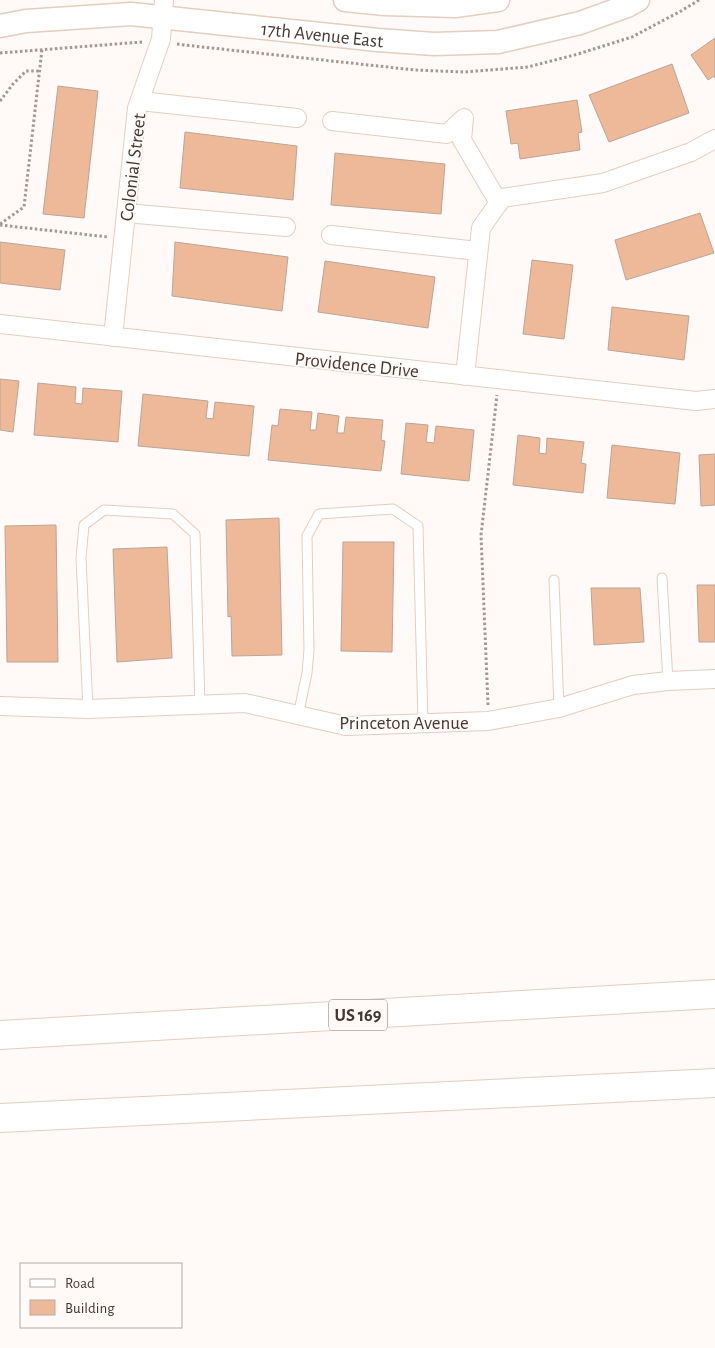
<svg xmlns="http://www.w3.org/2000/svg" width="715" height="1348" font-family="'Alegreya Sans',sans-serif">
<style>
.building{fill:#edb998;stroke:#bba597}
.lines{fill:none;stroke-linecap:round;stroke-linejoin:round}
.service-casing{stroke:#e5cdbf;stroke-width:11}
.minor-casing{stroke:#e5cdbf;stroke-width:20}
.tertiary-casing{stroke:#e5cdbf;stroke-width:25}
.motorway-casing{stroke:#e5cdbf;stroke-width:30}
.path{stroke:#a19995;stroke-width:3;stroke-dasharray:2.5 2.5;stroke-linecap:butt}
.service{stroke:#fff;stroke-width:9}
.minor{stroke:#fff;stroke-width:18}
.tertiary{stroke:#fff;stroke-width:22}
.motorway{stroke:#fff;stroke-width:28}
.labels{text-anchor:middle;stroke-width:4;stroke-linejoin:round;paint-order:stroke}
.shield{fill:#fffaf7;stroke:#7b726e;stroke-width:1}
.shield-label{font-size:18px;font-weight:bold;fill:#423833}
.street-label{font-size:19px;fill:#423833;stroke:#fffaf7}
</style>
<rect width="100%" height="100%" fill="#fffaf7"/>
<path class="building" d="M 715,38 L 715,78 L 714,76 L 708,80 L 691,55 Z
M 672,64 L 689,113 L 609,142 L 589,95 Z
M 58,86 L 98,91 L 84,218 L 43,214 Z
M 577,100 L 582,132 L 578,133 L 580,150 L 520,159 L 518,143 L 511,144 L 506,111 Z
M 185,132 L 297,146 L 293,200 L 180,188 Z
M 335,153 L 445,164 L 441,214 L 331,205 Z
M 700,213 L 714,253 L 626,280 L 615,240 Z
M 0,242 L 65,250 L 60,290 L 0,283 Z
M 175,242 L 288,257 L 282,311 L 172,296 Z
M 532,260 L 573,265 L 564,339 L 523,334 Z
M 325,261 L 435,277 L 428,328 L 318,312 Z
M 612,307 L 689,316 L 684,360 L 608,350 Z
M 0,379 L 19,381 L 13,432 L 0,430 Z
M 38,383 L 76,387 L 75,403 L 82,404 L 83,388 L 122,391 L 118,442 L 34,435 Z
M 143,394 L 208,401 L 206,418 L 213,419 L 215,402 L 254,406 L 249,456 L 138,446 Z
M 280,409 L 312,412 L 310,430 L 316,430 L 318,413 L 339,416 L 337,433 L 344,433 L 346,417 L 383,420 L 381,440 L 385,441 L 381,471 L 268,460 L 272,425 L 278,426 Z
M 406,423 L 428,425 L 426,442 L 434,443 L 436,426 L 474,430 L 469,481 L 401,474 Z
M 518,435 L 540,438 L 539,453 L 546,454 L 547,438 L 584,442 L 581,463 L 586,464 L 583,493 L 513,485 Z
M 612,445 L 680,453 L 675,504 L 607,498 Z
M 715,454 L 715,505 L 701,506 L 699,455 Z
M 279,518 L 282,655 L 232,656 L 231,616 L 228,617 L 226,520 Z
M 56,525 L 58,662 L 7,662 L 5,526 Z
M 343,542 L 394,542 L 392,652 L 341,651 Z
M 167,547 L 172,658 L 117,662 L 113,549 Z
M 697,585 L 715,585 L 715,642 L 699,642 Z
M 591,588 L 640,588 L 644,642 L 594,645 Z"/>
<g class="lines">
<defs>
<path id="service" d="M 662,578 L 668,681
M 554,580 L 559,708
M 88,709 L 81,558 L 84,525 L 104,510 L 173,514 L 195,534 L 200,705
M 298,716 L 307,673 L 309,650 L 307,536 L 319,514 L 393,509 L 418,526 L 423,722"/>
<path id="minor" d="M 140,101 L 297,118
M 332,121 L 447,134 L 464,118 L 462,140 L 499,203
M 126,213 L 286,227
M 331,235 L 478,251
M 0,324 L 696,401 L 715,399
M 113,337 L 137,108 L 161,39 L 164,0
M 465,376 L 481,228 L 502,198 L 603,183 L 691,152 L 715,139
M 0,706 L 88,709 L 245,703 L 346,726 L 488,721 L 559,708 L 633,685 L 668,681 L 715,679"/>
<g id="tertiary">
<path d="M 345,0 L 385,4 L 455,6 L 498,0"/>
<path id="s1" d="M 0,26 L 26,21 L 131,14 L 378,40 L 434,44 L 498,42 L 580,23 L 627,6 L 638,0"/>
</g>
<path id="motorway" d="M 0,1035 L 715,994
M 0,1118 L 715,1083"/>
</defs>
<use href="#service" class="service-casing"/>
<use href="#minor" class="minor-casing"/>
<use href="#tertiary" class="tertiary-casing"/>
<use href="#motorway" class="motorway-casing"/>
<path class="path" d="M 177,44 L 184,45 L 415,70 L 464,72 L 528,67 L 578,54 L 632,37 L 681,11 L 699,0
M 0,53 L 142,42
M 0,101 L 13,84 L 26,71 L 39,71
M 0,224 L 24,207 L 42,49
M 0,225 L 108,237
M 488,705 L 481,535 L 497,395"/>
<use href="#service" class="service"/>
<use href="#minor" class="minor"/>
<use href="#tertiary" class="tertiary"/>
<use href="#motorway" class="motorway"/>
</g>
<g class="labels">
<rect class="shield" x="329" y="999.5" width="58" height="31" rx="4"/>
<g class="shield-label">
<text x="358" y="1021">US 169</text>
</g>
<g class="street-label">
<text dy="7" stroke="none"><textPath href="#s1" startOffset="324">17th Avenue East</textPath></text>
<text transform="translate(132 167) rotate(-83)" y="7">Colonial Street</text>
<text transform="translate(357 364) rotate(6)" y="7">Providence Drive</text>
<text x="404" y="729">Princeton Avenue</text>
</g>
</g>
<rect x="20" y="1263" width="162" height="65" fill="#fffaf7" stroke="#b3aca9"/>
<rect x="30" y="1279" width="25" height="8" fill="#ffffff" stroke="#b3aca9"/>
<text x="65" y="1288" font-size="15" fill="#423833">Road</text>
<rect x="30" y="1300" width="25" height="15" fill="#edb998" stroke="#b3aca9"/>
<text x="65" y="1313" font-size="15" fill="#423833">Building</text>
</svg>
